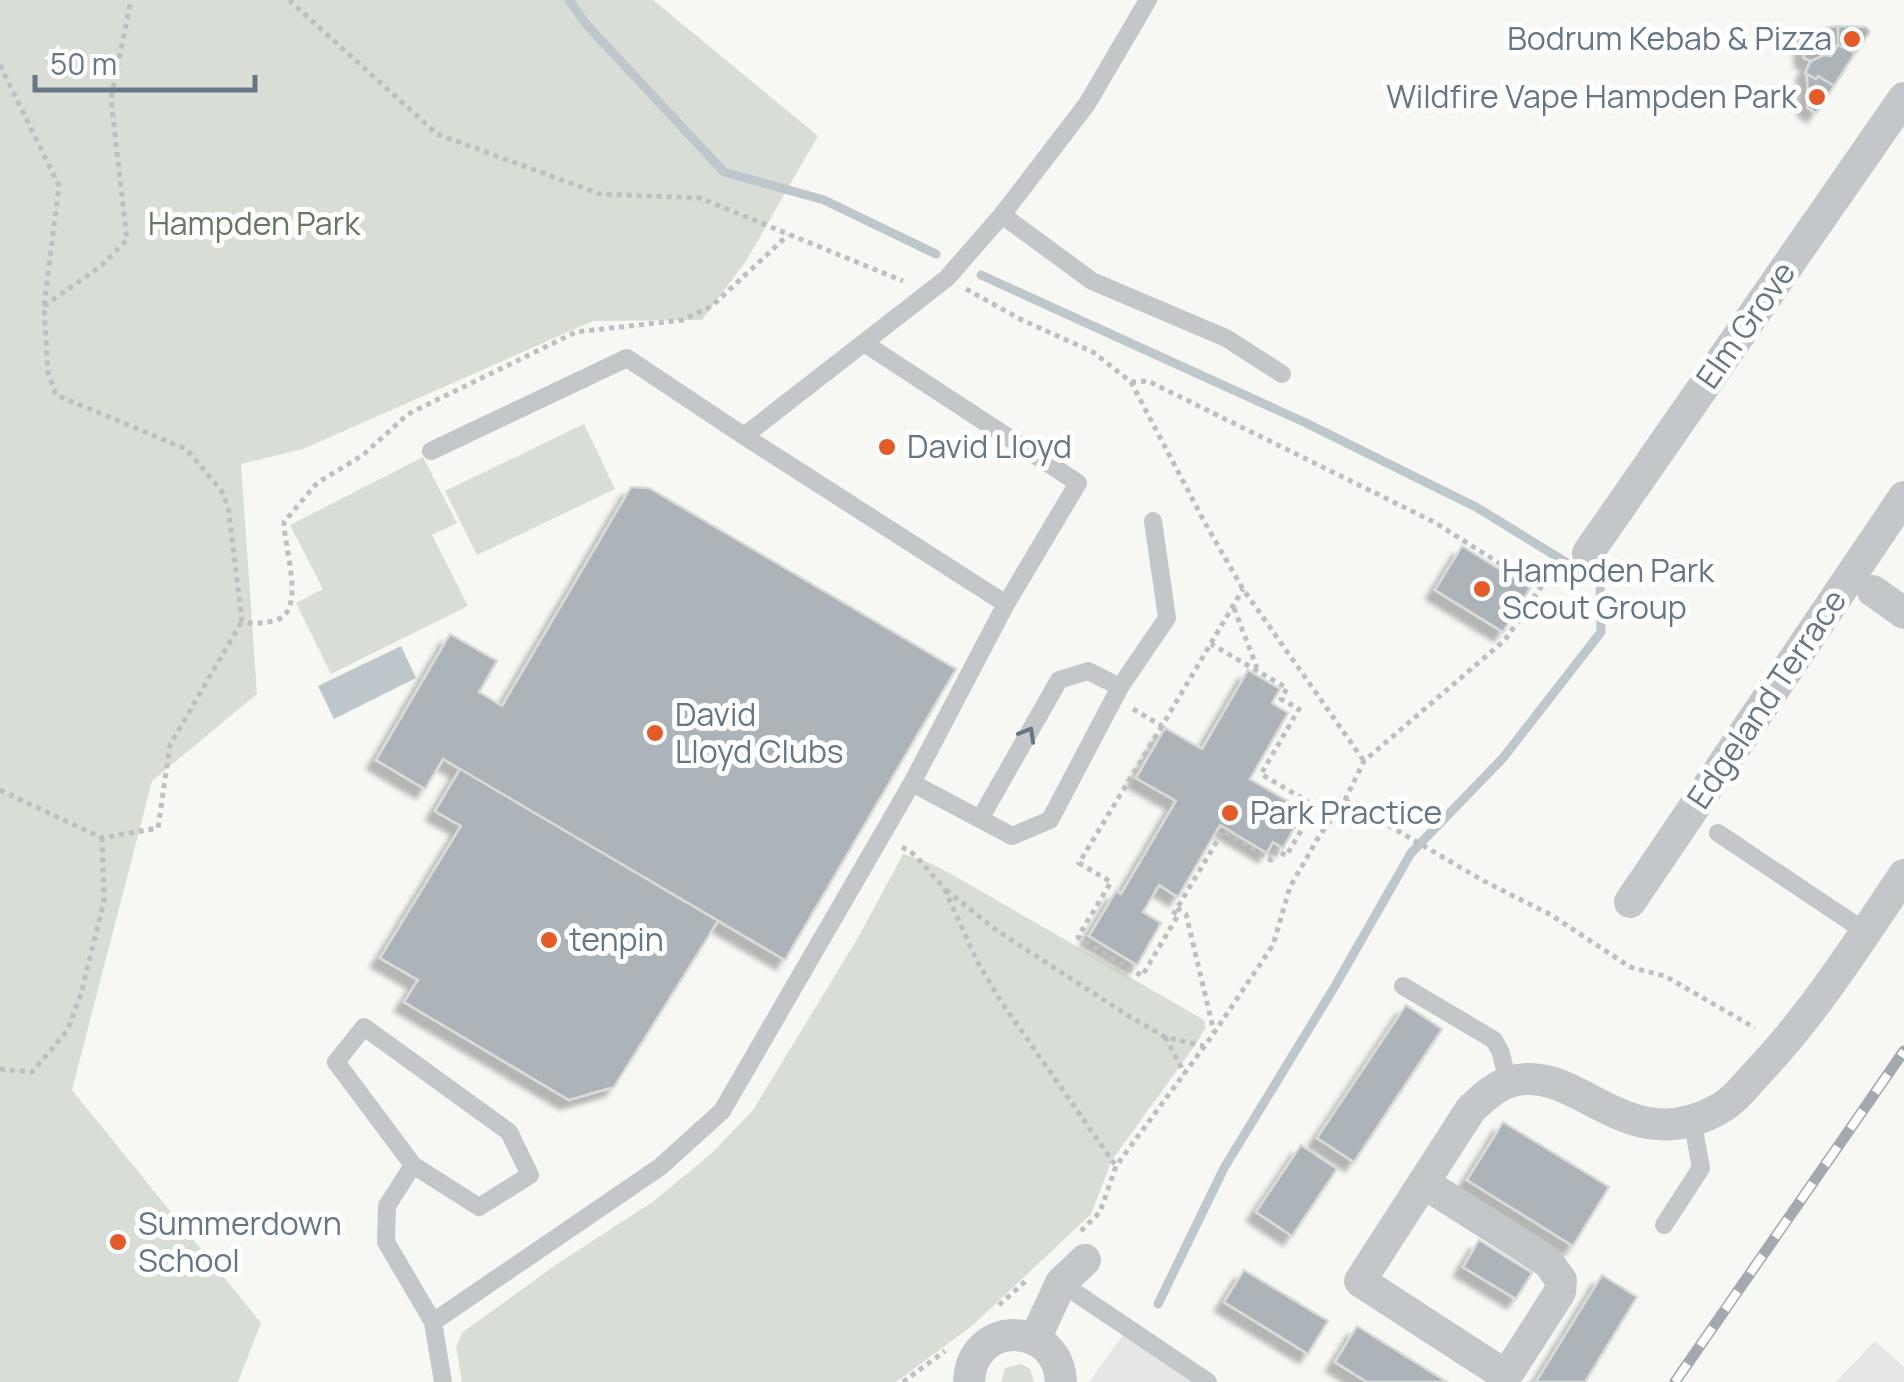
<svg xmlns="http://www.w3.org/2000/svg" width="1904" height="1382" font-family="Manrope,sans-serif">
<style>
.built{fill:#e5e6e5}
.green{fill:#d8ded5}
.water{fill:#bdc7cc}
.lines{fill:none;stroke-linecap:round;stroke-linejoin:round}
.stream{stroke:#bdc7cc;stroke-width:9}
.building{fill:#acb3b9;stroke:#d9d9d7;stroke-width:2.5;filter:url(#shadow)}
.path{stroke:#bdbfc1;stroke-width:5;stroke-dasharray:5 5;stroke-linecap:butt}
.lane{stroke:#c3c7ca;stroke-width:18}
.street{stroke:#c3c7ca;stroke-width:32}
.rail-casing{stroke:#a3a9af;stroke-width:11}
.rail{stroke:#fff;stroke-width:8;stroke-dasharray:22;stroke-linecap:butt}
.oneway{stroke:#667685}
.poi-dot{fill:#e55a27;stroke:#fff;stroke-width:4}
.labels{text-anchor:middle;stroke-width:10;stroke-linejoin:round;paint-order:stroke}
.poi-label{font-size:32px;fill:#667685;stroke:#fff;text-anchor:start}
.park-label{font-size:32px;fill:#657761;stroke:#fff}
.street-label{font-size:32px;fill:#667685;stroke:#fff}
</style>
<defs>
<filter id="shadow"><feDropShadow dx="-9" dy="9" stdDeviation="2.5" flood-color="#0004"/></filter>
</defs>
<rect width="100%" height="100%" fill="#f7f7f4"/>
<path class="built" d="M 1132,1322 L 1213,1382 L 1089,1382 Z
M 1875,1341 L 1904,1367 L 1904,1382 L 1836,1382 Z"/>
<path class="green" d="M 0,0 L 653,0 L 818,136 L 746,261 L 702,320 L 593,321 L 303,449 L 241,464 L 257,694 L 152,781 L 72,1090 L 261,1323 L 238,1382 L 0,1382 Z
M 584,424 L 615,489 L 477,555 L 445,491 Z
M 423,457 L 457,523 L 432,535 L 468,606 L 331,674 L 296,603 L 323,589 L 290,525 Z
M 903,854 L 930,863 L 960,879 L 1204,1020 L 1206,1027 L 1196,1044 L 1112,1160 L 1091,1214 L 973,1325 L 896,1382 L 462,1382 L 456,1346 L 463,1332 L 557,1264 L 654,1201 L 713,1152 L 753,1110 L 859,936 Z
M 1021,1364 L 1030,1369 L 1034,1382 L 1001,1382 L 1005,1368 Z"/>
<path class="water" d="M 401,646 L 416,678 L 334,719 L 318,686 Z"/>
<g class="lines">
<path class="stream" d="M 569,0 L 586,24 L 724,172 L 824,200 L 936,254
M 981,275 L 1306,423 L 1476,507 L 1600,583 L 1601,632 L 1503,758 L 1411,853 L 1335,986 L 1224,1168 L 1158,1304"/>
</g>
<path class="building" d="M 1838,26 L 1866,27 L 1870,32 L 1855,53 L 1838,45 Z
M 1838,26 L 1838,45 L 1825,49 L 1824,55 L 1811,61 L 1804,58 L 1802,31 Z
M 1838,45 L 1855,53 L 1834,86 L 1818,76 L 1816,79 L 1805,73 L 1811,61 L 1824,55 L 1831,56 Z
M 1807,74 L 1816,79 L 1818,76 L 1834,86 L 1816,113 L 1808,108 Z
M 631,487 L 649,488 L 956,669 L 785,960 L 443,759 L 425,789 L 376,760 L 450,634 L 497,661 L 479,692 L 502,706 Z
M 1462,546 L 1530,588 L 1503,632 L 1435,590 Z
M 1248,670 L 1280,689 L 1272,703 L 1288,713 L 1250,779 L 1296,806 L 1288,820 L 1296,825 L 1283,848 L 1273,842 L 1267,853 L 1220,825 L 1178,897 L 1159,885 L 1143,912 L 1161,923 L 1137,965 L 1089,936 L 1116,891 L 1121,894 L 1176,801 L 1136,778 L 1165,728 L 1202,749 Z
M 460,769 L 718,921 L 614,1087 L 569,1100 L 404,1002 L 418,980 L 380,958 L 461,826 L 435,811 Z
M 1406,1005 L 1442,1029 L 1354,1162 L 1317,1138 Z
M 1503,1122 L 1609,1187 L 1573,1246 L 1467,1180 Z
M 1301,1145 L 1337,1169 L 1292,1236 L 1256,1212 Z
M 1479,1240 L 1532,1273 L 1516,1299 L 1463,1267 Z
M 1244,1270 L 1328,1321 L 1308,1354 L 1224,1302 Z
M 1602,1275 L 1637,1297 L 1585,1382 L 1536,1382 Z
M 1357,1326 L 1447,1382 L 1367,1382 L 1335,1362 Z"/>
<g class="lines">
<path class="path" d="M 289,0 L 437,134 L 600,194 L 700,198 L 903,281
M 0,65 L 59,186 L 44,306 L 48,373 L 56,395 L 186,449 L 221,490 L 228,506 L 242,621 C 253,625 262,623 273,621 C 308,615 284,549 284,522 L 317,483 L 363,455 L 408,414 L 576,332 L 683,320 L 712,306 L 788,235
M 966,289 L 1022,320 L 1093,352 L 1131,382 L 1205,523 L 1243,589 L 1364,761
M 44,306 L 101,266 L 127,240 L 111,99 L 131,0
M 1131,382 L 1148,381 L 1434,522 L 1510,570 L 1546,583
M 1234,608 L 1257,668
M 1133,709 L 1162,726 L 1243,589
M 1162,726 L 1079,863 L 1111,882 L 1078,937 L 1142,976 L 1177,917 L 1173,915 L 1223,831 L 1271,860 L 1277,850 L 1286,856 L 1307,821 L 1298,816 L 1307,801 L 1261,774 L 1299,709 L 1281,699 L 1287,688 L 1211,644
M 0,790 L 102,838 L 158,828 L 170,745 L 242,621
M 1345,800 L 1482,880 L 1551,915 L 1630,967 L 1665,976 L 1755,1028
M 902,847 L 915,855 L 944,888 L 977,961 L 1002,1003 L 1116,1166
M 946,890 L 996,930 L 1127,1015 L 1165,1037 L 1204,1046
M 1177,908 L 1186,914 L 1214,1032
M 1165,1037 L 1185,1074
M 0,1069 L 32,1072 L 67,1031 L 81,994 L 104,901 L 102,838
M 1081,1231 L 1100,1212 L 1116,1166 L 1212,1036 L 1273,945 L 1290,887 L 1318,838 L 1345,800 L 1364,761 L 1505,640 L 1558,562
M 999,1305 L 1028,1279
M 903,1382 L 945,1351"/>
<path class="lane" d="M 1002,215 L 1092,281 L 1226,338 L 1282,374
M 431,451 L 627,358 L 744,436
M 1006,604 L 744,436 L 947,278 L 1002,215 L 1087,104 L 1148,0
M 1120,687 L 1167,618 L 1153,521
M 912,783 L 1012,836 L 1050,820 L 1120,687 L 1088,671 L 1059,680 L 980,819
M 1718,833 L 1866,932
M 1403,986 L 1494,1040 L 1501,1053 L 1508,1082
M 413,1165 L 479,1207 L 530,1175 L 509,1132 L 364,1027 L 336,1062 L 413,1165 L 387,1206 L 386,1242 L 433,1322
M 1664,1225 L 1701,1168 L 1692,1119
M 1061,1283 L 1208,1382
M 443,1382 L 433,1322 L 660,1167 L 722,1111 L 912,783 L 1006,604 L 1078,483 L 864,343"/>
<path class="street" d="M 1588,553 L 1904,98
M 1873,591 L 1904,613
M 1630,902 L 1904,497
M 1424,1183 L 1548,1262 L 1561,1280 L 1560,1292 L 1510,1370 L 1497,1370 L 1360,1281 L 1471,1109 C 1482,1099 1494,1087 1509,1082 C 1577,1060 1625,1162 1719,1109 C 1734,1101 1747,1084 1758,1072 C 1814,1013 1859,942 1904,875
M 1035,1339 L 1061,1283 L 1085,1260
M 969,1382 C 971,1319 1058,1320 1061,1382"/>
<defs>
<path id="rail" d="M 1675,1382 L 1904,1051"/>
</defs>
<use href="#rail" class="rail-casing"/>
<use href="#rail" class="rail"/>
</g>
<defs><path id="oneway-chevron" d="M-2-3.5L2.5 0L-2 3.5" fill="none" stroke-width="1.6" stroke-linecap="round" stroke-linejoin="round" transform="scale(2.5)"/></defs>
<use class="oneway" href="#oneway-chevron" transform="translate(1028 734) rotate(-60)"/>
<g class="poi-dot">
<circle cx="1852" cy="39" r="10"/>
<circle cx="1817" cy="97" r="10"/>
<circle cx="887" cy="447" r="10"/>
<circle cx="1482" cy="589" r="10"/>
<circle cx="655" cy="733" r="10"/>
<circle cx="1230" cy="813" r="10"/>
<circle cx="549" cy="940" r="10"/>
<circle cx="118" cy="1242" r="10"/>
</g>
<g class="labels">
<g class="poi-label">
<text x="1832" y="50" text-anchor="end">Bodrum Kebab &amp; Pizza</text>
<text x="1797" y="108" text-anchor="end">Wildfire Vape Hampden Park</text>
<text x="907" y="458">David Lloyd</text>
<text x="1502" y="582">Hampden Park<tspan x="1502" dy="37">Scout Group</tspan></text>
<text x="675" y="726">David<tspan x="675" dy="37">Lloyd Clubs</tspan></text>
<text x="1250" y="824">Park Practice</text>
<text x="569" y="951">tenpin</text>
<text x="138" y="1235">Summerdown<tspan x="138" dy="37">School</tspan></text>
</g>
<g class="park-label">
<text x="254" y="235">Hampden Park</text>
</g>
<g class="street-label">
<text transform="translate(1746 325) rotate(-55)" y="11">Elm Grove</text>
<text transform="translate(1767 699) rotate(-56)" y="11">Edgeland Terrace</text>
</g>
</g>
<path d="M35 75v15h220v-15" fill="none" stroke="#667685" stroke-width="5"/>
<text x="50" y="75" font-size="30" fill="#667685" stroke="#ffffff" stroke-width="8" paint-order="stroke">50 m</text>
</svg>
